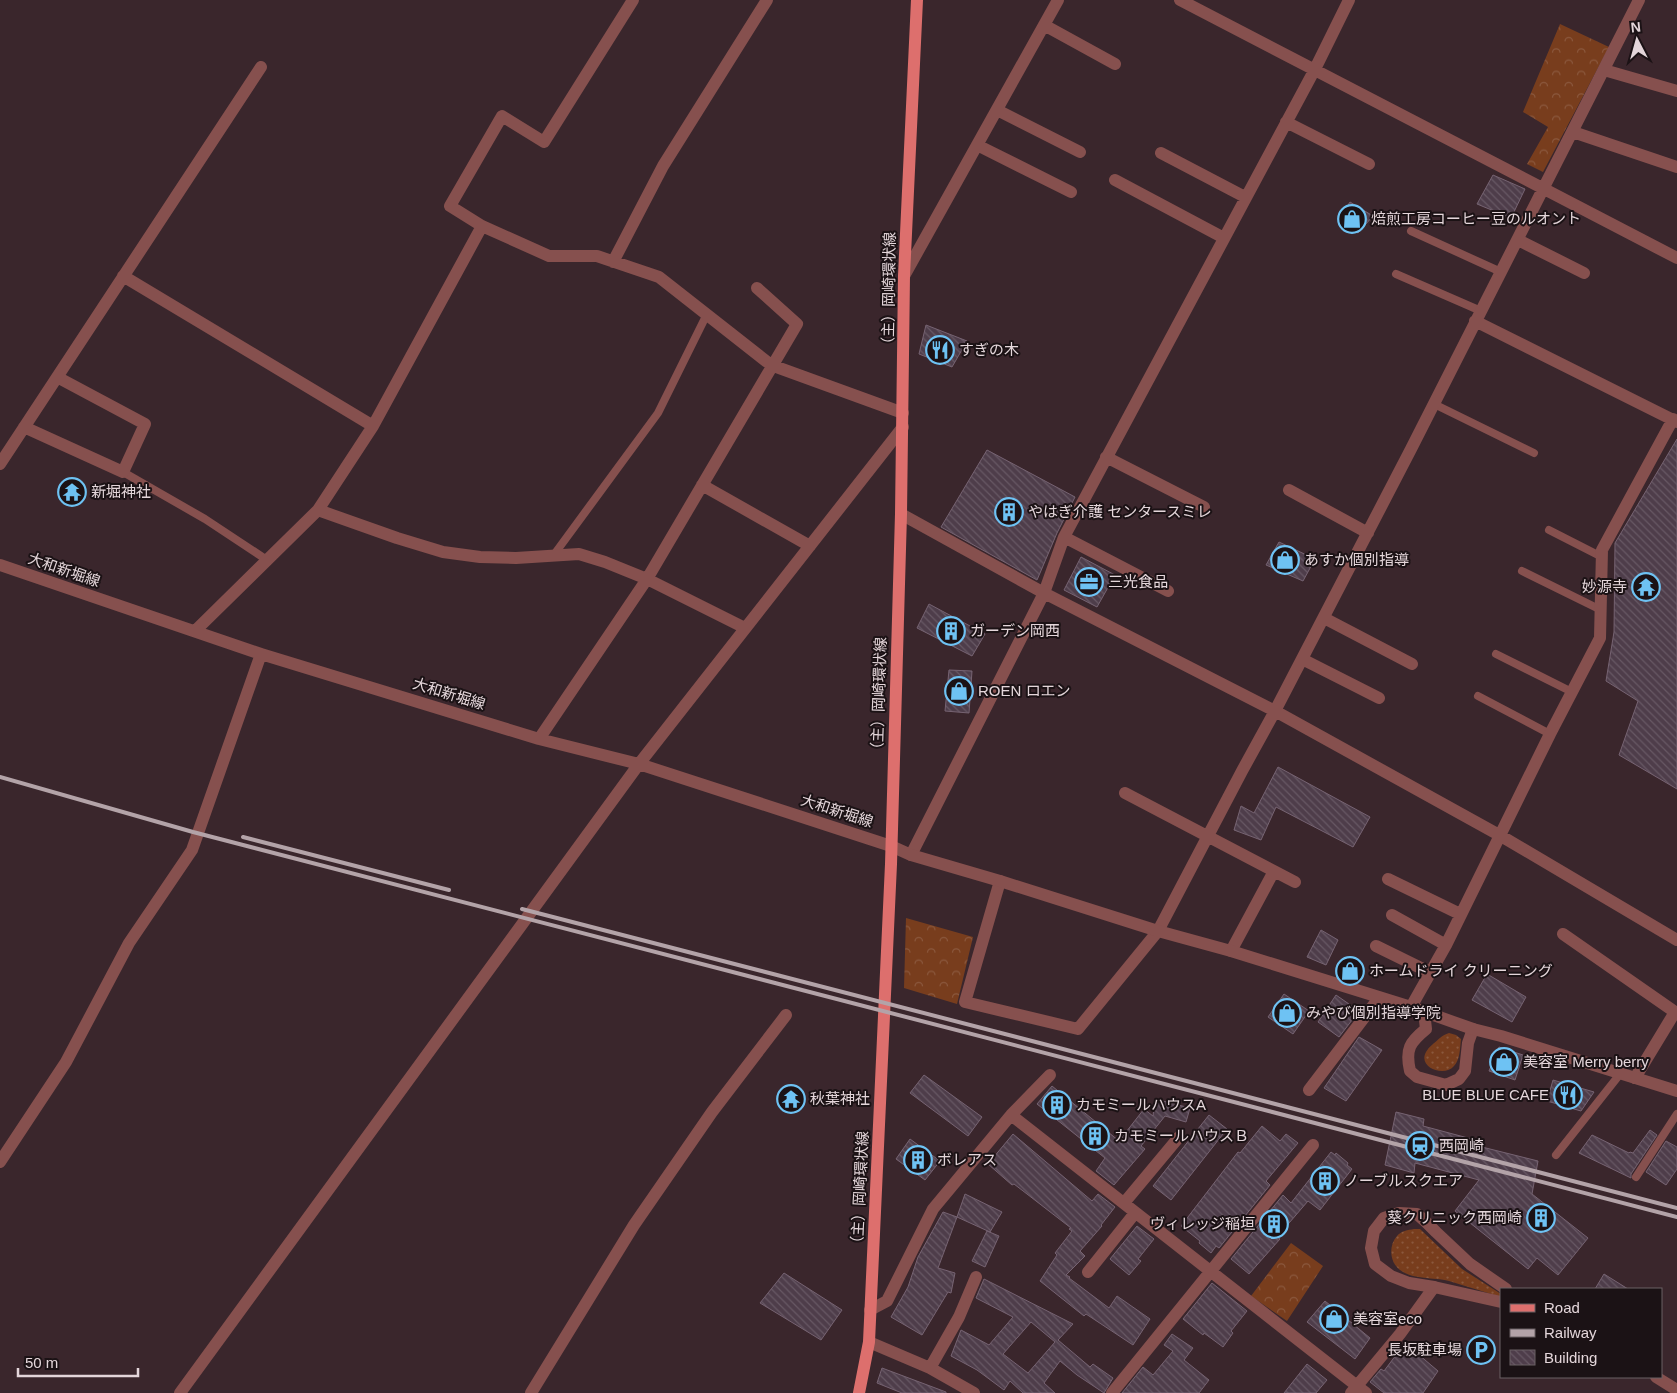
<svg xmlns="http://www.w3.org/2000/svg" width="1677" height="1393" font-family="Arial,'Noto Sans JP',sans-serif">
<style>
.grass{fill:url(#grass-dots)}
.forest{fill:url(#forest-crowns)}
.building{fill:url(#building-back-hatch);stroke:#766372;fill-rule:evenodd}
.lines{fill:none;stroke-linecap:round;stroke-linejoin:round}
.service{stroke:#86504e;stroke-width:8}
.minor{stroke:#86504e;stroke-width:12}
.tertiary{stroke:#86504e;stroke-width:12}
.primary{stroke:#dd6f6d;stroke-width:12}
.rail{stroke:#b3a3a8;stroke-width:4}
.labels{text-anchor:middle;stroke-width:4;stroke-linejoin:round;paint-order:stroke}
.poi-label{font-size:15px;fill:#e4d6da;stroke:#1b1215;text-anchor:start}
.street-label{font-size:15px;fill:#e4d6da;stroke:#1b1215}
</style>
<defs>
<pattern id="grass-dots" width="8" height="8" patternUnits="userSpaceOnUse" patternTransform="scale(1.25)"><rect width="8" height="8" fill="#783d1d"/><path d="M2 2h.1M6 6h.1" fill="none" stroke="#8b583d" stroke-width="1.8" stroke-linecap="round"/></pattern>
<pattern id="forest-crowns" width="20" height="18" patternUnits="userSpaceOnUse" patternTransform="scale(1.25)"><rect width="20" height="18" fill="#783d1d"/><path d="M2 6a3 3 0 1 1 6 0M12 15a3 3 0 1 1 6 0" fill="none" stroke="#8b583d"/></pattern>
<pattern id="building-back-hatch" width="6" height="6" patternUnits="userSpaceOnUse" patternTransform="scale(1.25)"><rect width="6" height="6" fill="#4e3d4a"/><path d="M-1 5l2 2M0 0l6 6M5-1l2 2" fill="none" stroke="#675864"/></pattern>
</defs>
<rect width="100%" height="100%" fill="#3a262c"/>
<path class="grass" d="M 1449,1033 L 1456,1035 L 1461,1039 C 1460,1048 1460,1060 1454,1066 C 1444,1079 1408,1065 1433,1044 C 1438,1040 1442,1035 1449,1033 Z
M 1414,1229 L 1420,1229 L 1462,1269 L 1501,1294 L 1501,1297 C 1484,1292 1466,1286 1449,1281 C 1433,1277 1414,1280 1400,1270 C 1390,1263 1388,1246 1397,1236 C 1401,1231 1408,1230 1414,1229 Z"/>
<path class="forest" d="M 1560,24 L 1609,47 L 1543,172 L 1527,164 L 1548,127 L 1523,112 Z
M 906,918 L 973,937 L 957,1004 L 904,988 Z
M 1291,1243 L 1323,1266 L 1287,1321 L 1251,1296 Z"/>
<path class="building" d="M 1493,175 L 1525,189 L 1511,218 L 1477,204 Z
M 1350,202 L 1373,216 L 1358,233 L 1339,219 Z
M 926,325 L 967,341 L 952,367 L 919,354 Z
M 1677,439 L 1677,789 L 1619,755 L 1638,701 L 1606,681 L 1614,632 L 1615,543 Z
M 987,450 L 1075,497 L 1057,533 L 1037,580 L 941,527 Z
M 1279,542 L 1315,559 L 1303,581 L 1266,565 Z
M 1081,557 L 1115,575 L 1097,607 L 1064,590 Z
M 929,604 L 985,634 L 972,656 L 917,628 Z
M 949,670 L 972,671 L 969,713 L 945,711 Z
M 1278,767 L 1370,817 L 1353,847 L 1276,807 L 1261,840 L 1234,830 L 1241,806 L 1254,813 Z
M 1321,930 L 1338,940 L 1326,965 L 1307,957 Z
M 1487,974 L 1526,997 L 1512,1022 L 1472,1000 Z
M 1284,994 L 1309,1011 L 1293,1034 L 1268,1017 Z
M 1336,995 L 1359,1011 L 1339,1037 L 1318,1022 Z
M 1359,1037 L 1382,1050 L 1346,1101 L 1324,1088 Z
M 1499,1047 L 1523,1055 L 1515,1080 L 1489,1071 Z
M 924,1075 L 982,1117 L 968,1136 L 910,1093 Z
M 1553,1080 L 1594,1092 L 1581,1111 L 1547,1101 Z
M 1052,1086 L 1119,1141 L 1144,1109 L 1153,1116 L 1155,1099 L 1190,1108 L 1186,1122 L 1165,1116 L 1141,1146 L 1145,1149 L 1114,1185 L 1096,1171 L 1105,1158 L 1037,1104 Z
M 1396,1112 L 1424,1119 L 1423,1126 L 1483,1142 L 1482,1147 L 1538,1161 L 1532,1194 L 1588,1238 L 1558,1275 L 1537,1258 L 1528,1269 L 1455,1211 L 1479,1180 L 1415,1163 L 1414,1173 L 1385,1165 Z
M 1209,1115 L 1227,1129 L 1171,1200 L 1153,1186 Z
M 1262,1126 L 1280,1141 L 1286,1134 L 1298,1143 L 1266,1181 L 1270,1185 L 1219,1248 L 1216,1246 L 1211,1253 L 1199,1243 L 1200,1241 L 1181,1226 L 1238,1152 L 1240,1153 Z
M 1650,1130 L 1657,1135 L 1631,1174 L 1631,1178 L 1579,1153 L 1592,1135 L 1629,1153 L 1630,1152 L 1633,1153 Z
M 1013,1134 L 1092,1201 L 1098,1194 L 1115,1207 L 1101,1225 L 1102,1226 L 1080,1251 L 1085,1256 L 1066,1275 L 1070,1277 L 1069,1278 L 1109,1308 L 1117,1296 L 1150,1319 L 1133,1345 L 1086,1314 L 1084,1316 L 1040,1281 L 1057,1255 L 1055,1253 L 1072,1231 L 1069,1229 L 1071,1228 L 1014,1184 L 1012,1185 L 988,1164 Z
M 910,1139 L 940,1161 L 925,1180 L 896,1159 Z
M 1666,1141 L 1677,1147 L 1677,1169 L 1666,1185 L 1646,1172 Z
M 1331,1152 L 1335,1155 L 1336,1153 L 1348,1163 L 1347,1165 L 1352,1169 L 1320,1210 L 1308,1201 L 1277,1237 L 1280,1239 L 1249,1274 L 1231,1259 L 1283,1195 L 1291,1203 Z
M 965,1194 L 1002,1212 L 990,1232 L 957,1217 Z
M 943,1212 L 957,1217 L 938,1268 L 955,1273 L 951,1293 L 948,1292 L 922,1335 L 891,1317 L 908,1287 L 918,1257 Z
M 1137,1226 L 1154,1239 L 1138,1259 L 1141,1261 L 1129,1275 L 1110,1259 Z
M 987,1231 L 999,1236 L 985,1267 L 972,1261 Z
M 784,1273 L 842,1310 L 821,1340 L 760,1303 Z
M 1604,1274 L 1628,1289 L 1595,1289 Z
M 984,1279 L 1073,1324 L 1058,1340 L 1090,1367 L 1093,1364 L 1113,1378 L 1104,1393 L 1077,1375 L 1060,1361 L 1044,1383 L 1055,1393 L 1023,1393 L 1010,1381 L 1004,1390 L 977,1370 L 951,1356 L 961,1330 L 989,1345 L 1013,1317 L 976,1298 ZM 1031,1322 L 1055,1342 L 1028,1373 L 1003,1354 Z
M 1212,1283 L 1247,1311 L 1231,1331 L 1233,1333 L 1223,1347 L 1204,1333 L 1203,1335 L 1183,1319 Z
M 1325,1301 L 1370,1338 L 1355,1359 L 1307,1322 Z
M 1172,1334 L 1193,1348 L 1184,1360 L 1209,1380 L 1199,1393 L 1122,1393 L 1143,1367 L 1153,1375 L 1173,1351 L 1164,1345 Z
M 1405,1343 L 1438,1371 L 1423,1393 L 1384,1393 L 1370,1382 L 1381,1369 L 1384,1371 Z
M 1307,1364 L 1327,1380 L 1316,1393 L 1284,1393 Z
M 882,1368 L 946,1392 L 946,1393 L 902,1393 L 877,1383 Z"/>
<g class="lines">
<path class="service" d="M 1411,231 L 1501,272
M 1396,274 L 1481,311
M 1434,404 L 1534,453
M 123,472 L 205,519 L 267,560
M 1549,530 L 1602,557
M 553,556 L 658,413 L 707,314
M 1522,571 L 1601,610
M 1496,654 L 1572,692
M 1478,696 L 1550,734
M 1556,1155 L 1620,1074
M 1636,1177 L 1677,1114"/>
<path class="minor" d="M 633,0 L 544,142 L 502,116 L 450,206 L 482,226 L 549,256 L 597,256 L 659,277 L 771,365 L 903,413
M 1180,0 L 1677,258
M 1349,0 L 1315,69 L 1064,537 L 1044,593 L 1275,711 L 1501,836 L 1677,940
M 1044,25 L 1115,64
M 1604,70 L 1677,91
M 997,110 L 1080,152
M 1286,122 L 1369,164
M 1573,132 L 1677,167
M 977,145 L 1071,192
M 1161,153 L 1245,197
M 1115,180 L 1224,238
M 1518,240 L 1584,273
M 613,262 L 663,166 L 767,0
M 123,276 L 373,426
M 904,276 L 1058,0
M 1475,321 L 1677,422
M 24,427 L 123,472 L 145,424 L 57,377
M 1106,457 L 1204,507
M 0,464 L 261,67
M 702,485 L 810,546
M 1289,490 L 1368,533
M 318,510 L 397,538 L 443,552 L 480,557 L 516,558 L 579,554 L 605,562 L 647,579 L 745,628
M 901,514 L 1044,593 L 911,855
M 1064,537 L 1168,591
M 0,565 L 261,654 L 539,739 L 639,764 L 891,846
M 1324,618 L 1412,664
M 195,631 L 318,510 L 373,426 L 482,226
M 1302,659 L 1379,698
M 539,739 L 647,579 L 797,324 L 757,288
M 1125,793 L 1295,882
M 1388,879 L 1460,914
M 1000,881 L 965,1002 L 1078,1029 L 1158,931 L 1242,771 L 1275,711 L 1411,449 L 1639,0
M 1392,915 L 1446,945
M 1563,934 L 1675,1012 L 1635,1078
M 1376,946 L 1431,973
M 1231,951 L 1274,871
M 1411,1007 L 1446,945 L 1550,734 L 1600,638 L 1602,550 L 1673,419
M 1424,1012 L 1426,1029 C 1410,1042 1405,1049 1410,1071 L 1417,1077 L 1446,1085 L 1459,1079 L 1465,1071 L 1468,1043 L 1473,1029
M 1050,1075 L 1011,1115 L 1366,1393
M 1309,1090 L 1379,998
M 0,1162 L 66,1062 L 129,943 L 192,850 L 261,654
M 1124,1203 L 1179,1137
M 1088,1272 L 1135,1213
M 870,1310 L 887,1301 L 933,1209 L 1011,1115
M 869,1342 L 930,1368 L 974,1393
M 930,1368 L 959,1317 L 976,1277
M 180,1393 L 639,764 L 903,427
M 531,1393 L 634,1225 L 712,1112 L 786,1015
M 1112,1393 L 1313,1145
M 1351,1393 L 1400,1334 L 1434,1287"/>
<path class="tertiary" d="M 891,846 L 911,855 L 1000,881 L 1158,931 L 1231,951 L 1411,1007 L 1473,1029 L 1501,1036 L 1677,1091
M 1501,1302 L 1434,1287 L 1409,1283 L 1391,1276 L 1375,1264 L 1371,1248 L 1374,1231 L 1384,1218 L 1399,1213 L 1417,1214 L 1426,1222 L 1436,1232 L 1470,1264 L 1506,1289
M 1656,1377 L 1677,1390"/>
<path class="primary" d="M 859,1393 L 869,1342 L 891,864 L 901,514 L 904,276 L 917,0"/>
<path class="rail" d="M 0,777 L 193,832 L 1677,1217
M 243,837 L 449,890
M 522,909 L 1677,1208"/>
</g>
<defs>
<symbol id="shop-ring" viewBox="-11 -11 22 22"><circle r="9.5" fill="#1b1215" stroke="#6ec2f3" stroke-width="1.5"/><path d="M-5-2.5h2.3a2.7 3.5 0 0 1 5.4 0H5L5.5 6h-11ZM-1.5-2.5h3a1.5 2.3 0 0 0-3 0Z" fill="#6ec2f3"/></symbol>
<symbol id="restaurant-ring" viewBox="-11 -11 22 22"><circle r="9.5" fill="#1b1215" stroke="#6ec2f3" stroke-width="1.5"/><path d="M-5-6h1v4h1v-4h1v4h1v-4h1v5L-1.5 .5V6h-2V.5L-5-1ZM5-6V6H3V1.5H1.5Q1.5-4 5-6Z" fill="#6ec2f3"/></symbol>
<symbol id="temple-ring" viewBox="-11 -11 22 22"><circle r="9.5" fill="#1b1215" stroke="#6ec2f3" stroke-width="1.5"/><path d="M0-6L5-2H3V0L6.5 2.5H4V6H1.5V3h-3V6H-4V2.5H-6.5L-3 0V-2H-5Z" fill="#6ec2f3"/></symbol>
<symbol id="building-ring" viewBox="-11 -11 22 22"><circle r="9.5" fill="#1b1215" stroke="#6ec2f3" stroke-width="1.5"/><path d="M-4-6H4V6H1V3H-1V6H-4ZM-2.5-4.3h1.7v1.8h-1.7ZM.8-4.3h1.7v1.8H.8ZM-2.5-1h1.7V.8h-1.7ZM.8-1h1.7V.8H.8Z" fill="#6ec2f3"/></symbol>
<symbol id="office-ring" viewBox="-11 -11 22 22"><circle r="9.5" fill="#1b1215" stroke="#6ec2f3" stroke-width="1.5"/><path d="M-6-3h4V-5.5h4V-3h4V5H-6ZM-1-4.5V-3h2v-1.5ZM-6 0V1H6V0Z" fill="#6ec2f3"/></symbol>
<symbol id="station-ring" viewBox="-11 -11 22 22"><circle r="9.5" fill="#1b1215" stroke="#6ec2f3" stroke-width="1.5"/><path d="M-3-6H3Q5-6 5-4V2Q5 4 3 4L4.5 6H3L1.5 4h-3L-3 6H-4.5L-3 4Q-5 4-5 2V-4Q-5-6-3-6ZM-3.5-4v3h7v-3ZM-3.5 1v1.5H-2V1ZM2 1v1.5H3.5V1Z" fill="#6ec2f3"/></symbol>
<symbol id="parking-ring" viewBox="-11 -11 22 22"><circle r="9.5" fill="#1b1215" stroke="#6ec2f3" stroke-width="1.5"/><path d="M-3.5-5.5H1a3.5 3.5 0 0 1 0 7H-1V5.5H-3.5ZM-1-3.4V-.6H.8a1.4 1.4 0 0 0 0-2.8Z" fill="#6ec2f3"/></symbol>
</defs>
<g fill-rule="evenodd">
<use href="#shop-ring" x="1336" y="203" width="32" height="32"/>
<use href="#restaurant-ring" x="924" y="334" width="32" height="32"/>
<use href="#temple-ring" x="56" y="476" width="32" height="32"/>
<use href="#building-ring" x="993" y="496" width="32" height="32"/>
<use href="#shop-ring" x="1269" y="544" width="32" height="32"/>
<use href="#office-ring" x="1073" y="566" width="32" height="32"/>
<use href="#temple-ring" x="1630" y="571" width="32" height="32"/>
<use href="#building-ring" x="935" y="615" width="32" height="32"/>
<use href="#shop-ring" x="943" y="675" width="32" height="32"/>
<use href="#shop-ring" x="1334" y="955" width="32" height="32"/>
<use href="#shop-ring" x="1271" y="997" width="32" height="32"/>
<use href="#shop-ring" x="1488" y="1046" width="32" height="32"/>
<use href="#restaurant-ring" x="1552" y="1079" width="32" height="32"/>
<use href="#temple-ring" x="775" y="1083" width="32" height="32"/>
<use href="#building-ring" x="1041" y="1089" width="32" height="32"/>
<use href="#building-ring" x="1079" y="1120" width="32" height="32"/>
<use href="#station-ring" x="1404" y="1130" width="32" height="32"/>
<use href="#building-ring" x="902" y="1144" width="32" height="32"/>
<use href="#building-ring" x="1309" y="1165" width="32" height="32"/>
<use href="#building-ring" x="1525" y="1202" width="32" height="32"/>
<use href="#building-ring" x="1258" y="1208" width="32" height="32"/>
<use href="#shop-ring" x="1318" y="1303" width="32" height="32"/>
<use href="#parking-ring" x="1465" y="1334" width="32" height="32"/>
</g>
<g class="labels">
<g class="poi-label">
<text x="1371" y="224">焙煎工房コーヒー豆のルオント</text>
<text x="959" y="355">すぎの木</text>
<text x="91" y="497">新堀神社</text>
<text x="1028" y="517">やはぎ介護 センタースミレ</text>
<text x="1304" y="565">あすか個別指導</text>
<text x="1108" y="587">三光食品</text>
<text x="1627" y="592" text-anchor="end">妙源寺</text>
<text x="970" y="636">ガーデン岡西</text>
<text x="978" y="696">ROEN ロエン</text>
<text x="1369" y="976">ホームドライ クリーニング</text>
<text x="1306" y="1018">みやび個別指導学院</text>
<text x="1523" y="1067">美容室 Merry berry</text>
<text x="1549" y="1100" text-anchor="end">BLUE BLUE CAFE</text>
<text x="810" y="1104">秋葉神社</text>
<text x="1076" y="1110">カモミールハウスA</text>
<text x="1114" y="1141">カモミールハウスＢ</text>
<text x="1439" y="1151">西岡崎</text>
<text x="937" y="1165">ボレアス</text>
<text x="1344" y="1186">ノーブルスクエア</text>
<text x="1522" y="1223" text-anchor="end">葵クリニック西岡崎</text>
<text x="1255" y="1229" text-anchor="end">ヴィレッジ稲垣</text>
<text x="1353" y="1324">美容室eco</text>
<text x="1462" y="1355" text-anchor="end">長坂駐車場</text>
</g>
<g class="street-label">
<text transform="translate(889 292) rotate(-89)" y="5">（主）岡崎環状線</text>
<text transform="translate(64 570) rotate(19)" y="5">大和新堀線</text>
<text transform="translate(449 694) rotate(17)" y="5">大和新堀線</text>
<text transform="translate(879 697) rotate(-88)" y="5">（主）岡崎環状線</text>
<text transform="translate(837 811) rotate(18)" y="5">大和新堀線</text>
<text transform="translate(860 1191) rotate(-87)" y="5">（主）岡崎環状線</text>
</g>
</g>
<rect x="1500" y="1288" width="162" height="90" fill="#1b1215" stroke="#6b6064"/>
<rect x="1510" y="1304" width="25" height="8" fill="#dd6f6d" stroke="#6b6064"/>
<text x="1544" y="1313" font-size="15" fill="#e4d6da">Road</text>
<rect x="1510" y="1329" width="25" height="8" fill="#b3a3a8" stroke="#6b6064"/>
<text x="1544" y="1338" font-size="15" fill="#e4d6da">Railway</text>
<rect x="1510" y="1350" width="25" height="15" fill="url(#building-back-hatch)" stroke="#6b6064"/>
<text x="1544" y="1363" font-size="15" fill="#e4d6da">Building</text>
<g transform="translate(1637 40) rotate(354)" stroke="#1b1215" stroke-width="4" paint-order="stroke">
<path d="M0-4L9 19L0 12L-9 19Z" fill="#e4d6da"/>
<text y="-8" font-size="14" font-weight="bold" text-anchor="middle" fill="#e4d6da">N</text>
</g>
<path d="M18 1368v8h120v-8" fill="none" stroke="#e4d6da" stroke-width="2.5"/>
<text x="25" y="1368" font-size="15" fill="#e4d6da" stroke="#1b1215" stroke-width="4" paint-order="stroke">50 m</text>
</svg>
